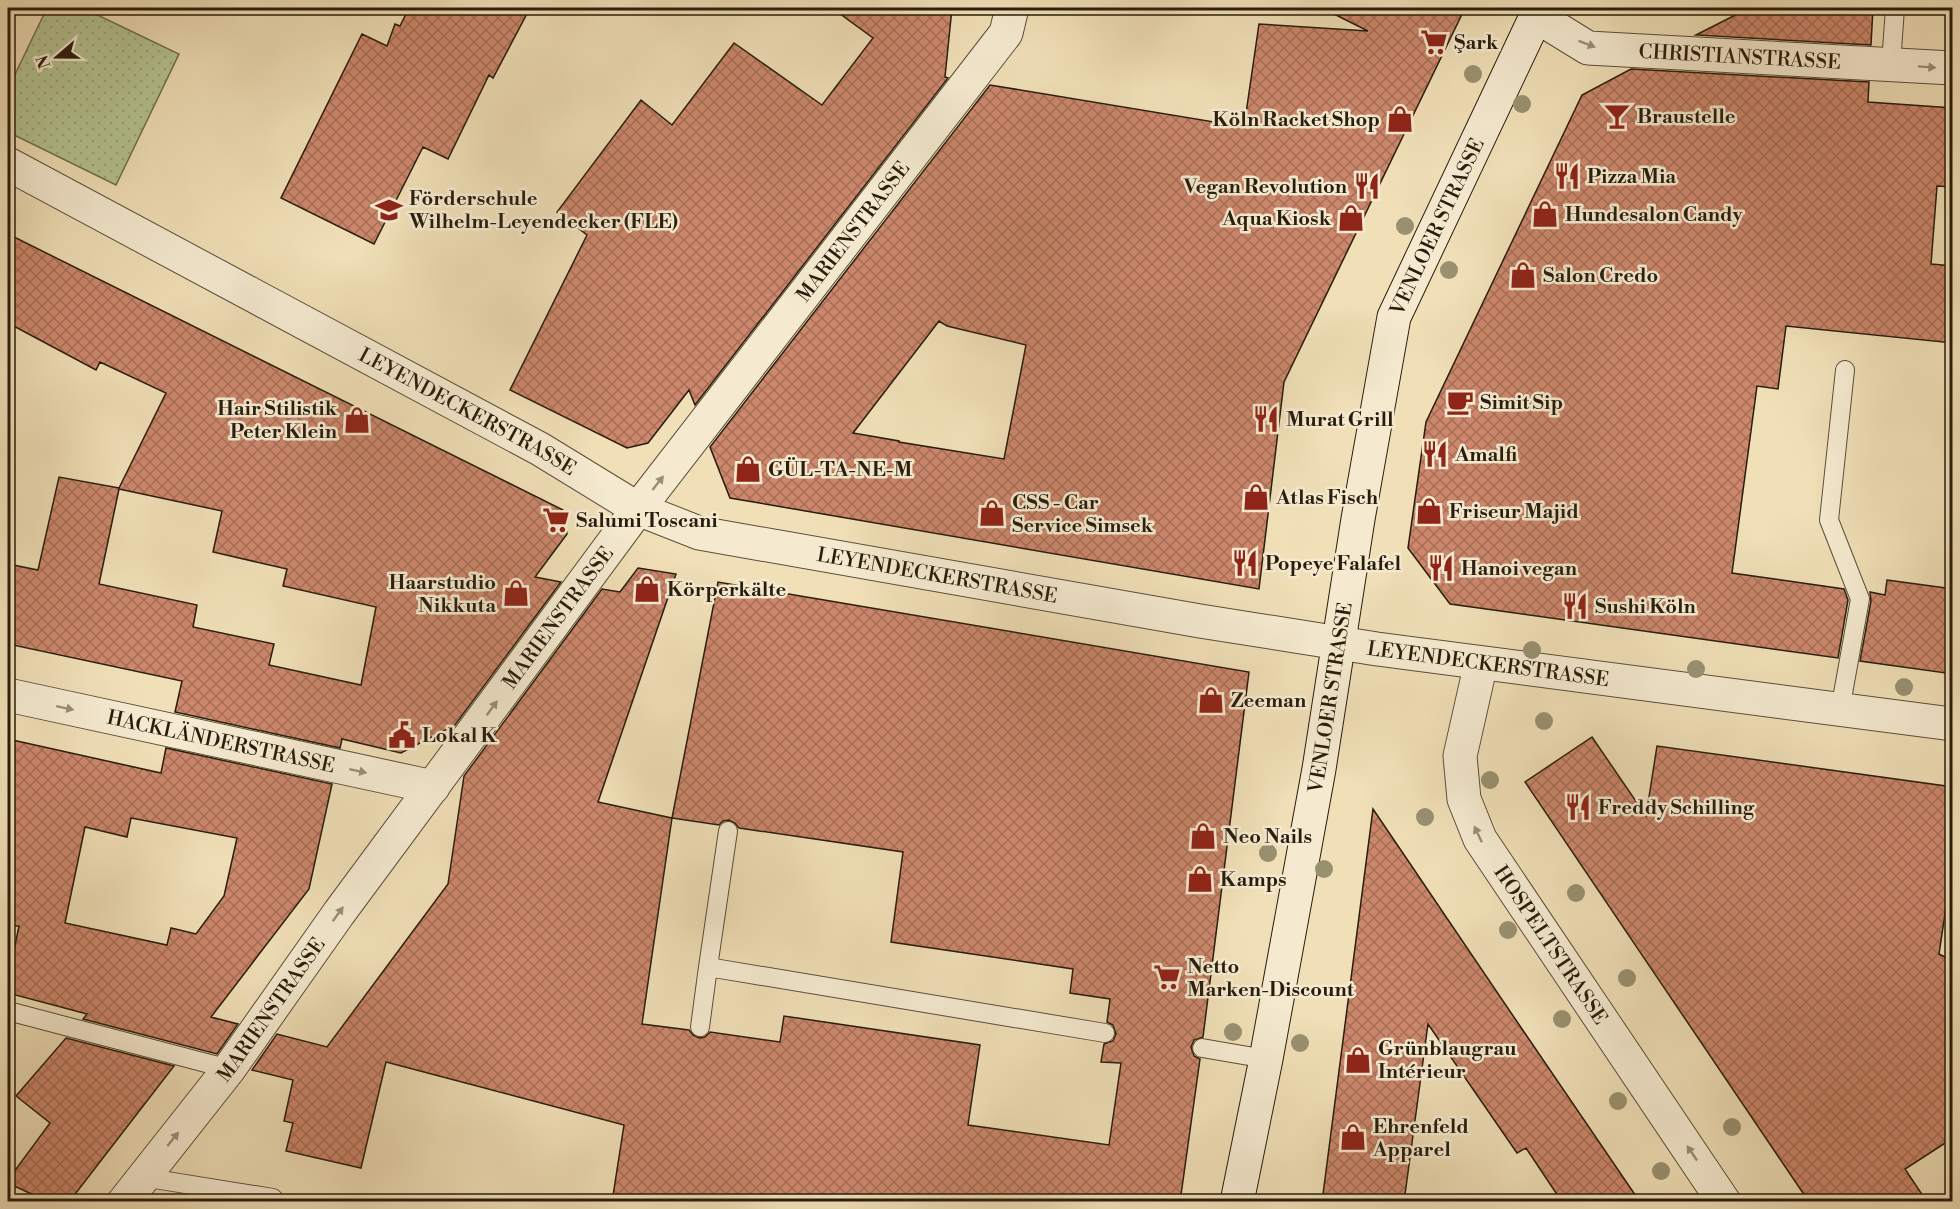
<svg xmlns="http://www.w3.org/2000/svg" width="1960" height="1209" font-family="'Libre Bodoni',serif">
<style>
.park{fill:url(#park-dots);stroke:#6e7050;stroke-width:1.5}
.building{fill:url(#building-cross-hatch);stroke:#281d0d;stroke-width:1.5;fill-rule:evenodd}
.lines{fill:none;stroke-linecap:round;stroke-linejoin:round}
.service-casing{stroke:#5a4e38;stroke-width:20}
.minor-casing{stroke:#5a4e38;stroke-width:35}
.secondary-casing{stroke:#281d0d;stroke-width:35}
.service{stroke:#f5ead0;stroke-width:18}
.minor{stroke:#f5ead0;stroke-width:33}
.secondary{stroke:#f5ead0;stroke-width:33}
.tree{fill:#999070}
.oneway{fill:#998e78}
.labels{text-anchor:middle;stroke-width:5;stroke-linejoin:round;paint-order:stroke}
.poi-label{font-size:20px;font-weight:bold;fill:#281d0d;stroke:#f5ead0;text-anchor:start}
.street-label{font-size:20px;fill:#281d0d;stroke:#f5ead0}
</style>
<defs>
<pattern id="park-dots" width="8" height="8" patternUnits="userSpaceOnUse" patternTransform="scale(1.5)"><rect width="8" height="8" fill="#b5c392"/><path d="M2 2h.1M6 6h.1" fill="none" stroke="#9ca77d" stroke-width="1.8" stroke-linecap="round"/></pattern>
<pattern id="building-cross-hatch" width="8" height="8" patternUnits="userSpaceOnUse" patternTransform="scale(1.5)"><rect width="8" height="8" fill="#cc876c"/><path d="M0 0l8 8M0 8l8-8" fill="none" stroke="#a66e57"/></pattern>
</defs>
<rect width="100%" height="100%" fill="#f0dfb7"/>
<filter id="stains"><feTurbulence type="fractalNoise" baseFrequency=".00333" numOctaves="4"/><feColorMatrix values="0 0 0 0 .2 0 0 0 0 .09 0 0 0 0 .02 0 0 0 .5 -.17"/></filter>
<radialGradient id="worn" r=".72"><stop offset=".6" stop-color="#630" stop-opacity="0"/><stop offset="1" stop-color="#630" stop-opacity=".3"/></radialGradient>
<path class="park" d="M 47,8 L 83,8 L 179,54 L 116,185 L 8,132 L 8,89 Z"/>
<path class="building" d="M 409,8 L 530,8 L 493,78 L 489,75 L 448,159 L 423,147 L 374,244 L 281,198 L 362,34 L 387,46 L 395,24 L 400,26 Z
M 832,8 L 952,8 L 945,77 L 948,78 L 695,405 L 689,390 L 648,443 L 627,448 L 510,390 L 587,235 L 557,212 L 641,100 L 672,125 L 734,43 L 822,105 L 873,38 Z
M 1322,8 L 1465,8 L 1284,382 L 1259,589 L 730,498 L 710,447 L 990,85 L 1244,127 L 1259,24 L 1368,31 ZM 939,321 L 947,326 L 1026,345 L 1004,459 L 899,442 L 899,441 L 853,433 Z
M 1749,8 L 1873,8 L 1871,45 L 1696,35 Z
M 1631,69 L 1869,82 L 1868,102 L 1953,108 L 1953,187 L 1937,186 L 1931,264 L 1953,266 L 1953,343 L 1786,326 L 1778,389 L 1757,386 L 1732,573 L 1844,589 L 1848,600 L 1838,658 L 1450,604 L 1408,548 L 1426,422 L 1582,95 Z
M 8,234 L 563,510 L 567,534 L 535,577 L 561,582 L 455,725 L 401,753 L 342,739 L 340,748 L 175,712 L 182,681 L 8,644 L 8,564 L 38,570 L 59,477 L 119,488 L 166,393 L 100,362 L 96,370 L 8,323 ZM 119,489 L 222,511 L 213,552 L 287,569 L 283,586 L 376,607 L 361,685 L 269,665 L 274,644 L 193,627 L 197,605 L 99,584 Z
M 638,568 L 676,574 L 598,802 L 672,818 L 718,582 L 1249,672 L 1203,1037 L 1194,1040 L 1191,1047 L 1194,1056 L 1200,1059 L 1180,1202 L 934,1202 L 896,1196 L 896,1202 L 612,1202 L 624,1125 L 386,1062 L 361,1168 L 286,1151 L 293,1123 L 284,1121 L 293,1080 L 252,1070 L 277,1034 L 327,1047 L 448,884 L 464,776 L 602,589 L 620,592 ZM 672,818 L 719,825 L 723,821 L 729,820 L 735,823 L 739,828 L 903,852 L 891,942 L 1073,969 L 1070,993 L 1110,999 L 1107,1022 L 1113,1025 L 1116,1034 L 1113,1041 L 1104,1044 L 1101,1062 L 1121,1063 L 1109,1145 L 968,1125 L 980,1045 L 784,1016 L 780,1042 L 710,1032 L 705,1037 L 699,1038 L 693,1035 L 689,1030 L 642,1024 Z
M 1887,580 L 1953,589 L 1953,674 L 1860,661 L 1871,601 L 1870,592 L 1885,595 Z
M 1592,737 L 1646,816 L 1657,746 L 1953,787 L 1953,860 L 1939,954 L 1953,961 L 1953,1138 L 1905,1169 L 1927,1202 L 1809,1202 L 1525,782 Z
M 8,739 L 161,773 L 166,748 L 332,784 L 309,889 L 211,1017 L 238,1024 L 217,1054 L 83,1019 L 87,1014 L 8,993 L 8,979 L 19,926 L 8,926 ZM 131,818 L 237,838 L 224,896 L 196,934 L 171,928 L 167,945 L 65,923 L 85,827 L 127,837 Z
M 1373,809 L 1522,1029 L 1640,1202 L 1562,1202 L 1526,1148 L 1517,1153 L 1428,1024 L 1404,1202 L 1322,1202 Z
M 66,1038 L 174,1066 L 69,1202 L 48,1202 L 8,1183 L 8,1180 L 50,1123 L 16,1096 Z"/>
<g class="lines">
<defs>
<path id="service" d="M 1891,64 L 1895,8
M 1840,710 L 1860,599 L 1829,520 L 1845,370
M 728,831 L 708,967 L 1105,1033
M 8,1011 L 229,1069
M 700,1027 L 708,967
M 1202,1048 L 1266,1059
M 142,1177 L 273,1198"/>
<g id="minor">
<path id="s1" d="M 1536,16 L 1588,48 L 1952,68"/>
<path id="s2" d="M 8,164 L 540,449 L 638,509 L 699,533 L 1200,621 L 1377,649 L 1952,724"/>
<path id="s3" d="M 1481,663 L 1460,756 L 1464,799 L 1480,839 L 1724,1202"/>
<path id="s4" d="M 8,695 L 433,787"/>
<path id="s5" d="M 124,1202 L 229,1069 L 339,913 L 638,509 L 1006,33 L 1012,8"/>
</g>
<g id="secondary">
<path id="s6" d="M 1237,1202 L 1266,1059 L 1319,769 L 1358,519 L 1394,317 L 1540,8"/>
</g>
</defs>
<use href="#service" class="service-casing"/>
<use href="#minor" class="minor-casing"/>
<use href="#secondary" class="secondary-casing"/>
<use href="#service" class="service"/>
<use href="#minor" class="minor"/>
<use href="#secondary" class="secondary"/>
</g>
<g class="tree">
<circle cx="1473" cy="74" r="9"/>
<circle cx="1522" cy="104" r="9"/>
<circle cx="1405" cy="226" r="9"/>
<circle cx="1449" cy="270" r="9"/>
<circle cx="1532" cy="650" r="9"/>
<circle cx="1696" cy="669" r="9"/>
<circle cx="1904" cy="687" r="9"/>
<circle cx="1544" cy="721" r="9"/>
<circle cx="1490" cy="780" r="9"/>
<circle cx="1425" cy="817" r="9"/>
<circle cx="1268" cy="853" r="9"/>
<circle cx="1324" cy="869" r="9"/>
<circle cx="1576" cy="893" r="9"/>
<circle cx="1508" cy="930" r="9"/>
<circle cx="1627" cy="978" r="9"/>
<circle cx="1562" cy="1019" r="9"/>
<circle cx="1233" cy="1032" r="9"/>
<circle cx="1300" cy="1043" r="9"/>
<circle cx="1618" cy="1101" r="9"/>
<circle cx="1732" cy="1127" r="9"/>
<circle cx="1661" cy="1171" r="9"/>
</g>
<defs><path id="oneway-solid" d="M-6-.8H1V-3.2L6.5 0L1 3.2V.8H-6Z" transform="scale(1.5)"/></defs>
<g class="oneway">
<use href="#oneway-solid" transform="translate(1587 44) rotate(21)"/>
<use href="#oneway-solid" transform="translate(1927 67) rotate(4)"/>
<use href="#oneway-solid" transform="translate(658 483) rotate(-52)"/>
<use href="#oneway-solid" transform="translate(65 708) rotate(12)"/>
<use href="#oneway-solid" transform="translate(492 708) rotate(-54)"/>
<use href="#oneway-solid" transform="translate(358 771) rotate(12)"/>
<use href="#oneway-solid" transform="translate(1478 834) rotate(-115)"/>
<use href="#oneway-solid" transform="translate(338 914) rotate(-54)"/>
<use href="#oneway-solid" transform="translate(173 1139) rotate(-51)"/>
<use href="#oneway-solid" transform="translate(1692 1153) rotate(-124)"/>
</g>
<defs>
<symbol id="supermarket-bare" viewBox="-9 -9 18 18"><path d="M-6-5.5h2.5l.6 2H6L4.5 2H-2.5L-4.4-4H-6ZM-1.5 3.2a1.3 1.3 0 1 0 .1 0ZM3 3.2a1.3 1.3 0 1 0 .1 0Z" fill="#8f2418" stroke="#f5ead0" stroke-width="2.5" paint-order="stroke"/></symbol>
<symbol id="bar-bare" viewBox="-9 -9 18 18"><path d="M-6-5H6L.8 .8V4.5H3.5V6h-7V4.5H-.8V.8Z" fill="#8f2418" stroke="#f5ead0" stroke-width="2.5" paint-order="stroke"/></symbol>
<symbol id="shop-bare" viewBox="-9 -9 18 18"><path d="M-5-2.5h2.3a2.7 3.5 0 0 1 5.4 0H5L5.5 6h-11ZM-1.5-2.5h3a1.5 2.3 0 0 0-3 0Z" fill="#8f2418" stroke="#f5ead0" stroke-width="2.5" paint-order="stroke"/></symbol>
<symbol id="restaurant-bare" viewBox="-9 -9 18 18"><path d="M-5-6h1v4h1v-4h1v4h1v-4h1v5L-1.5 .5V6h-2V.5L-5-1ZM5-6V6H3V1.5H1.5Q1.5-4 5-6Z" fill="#8f2418" stroke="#f5ead0" stroke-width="2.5" paint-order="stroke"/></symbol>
<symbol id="school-bare" viewBox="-9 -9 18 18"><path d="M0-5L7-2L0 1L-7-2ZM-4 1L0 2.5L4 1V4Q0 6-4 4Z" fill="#8f2418" stroke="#f5ead0" stroke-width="2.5" paint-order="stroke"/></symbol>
<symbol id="cafe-bare" viewBox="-9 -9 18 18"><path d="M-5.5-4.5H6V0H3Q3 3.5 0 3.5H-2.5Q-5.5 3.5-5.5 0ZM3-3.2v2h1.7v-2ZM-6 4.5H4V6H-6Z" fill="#8f2418" stroke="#f5ead0" stroke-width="2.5" paint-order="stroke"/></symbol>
<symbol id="civic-bare" viewBox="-9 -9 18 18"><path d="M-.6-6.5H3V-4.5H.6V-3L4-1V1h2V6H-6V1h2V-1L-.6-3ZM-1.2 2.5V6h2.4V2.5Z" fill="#8f2418" stroke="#f5ead0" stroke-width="2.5" paint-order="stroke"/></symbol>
</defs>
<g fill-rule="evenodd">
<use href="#supermarket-bare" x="1415" y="23" width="38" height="38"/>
<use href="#bar-bare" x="1598" y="97" width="38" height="38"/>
<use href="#shop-bare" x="1381" y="100" width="38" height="38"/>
<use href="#restaurant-bare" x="1548" y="157" width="38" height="38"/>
<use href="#restaurant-bare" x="1348" y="167" width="38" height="38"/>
<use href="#school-bare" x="370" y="191" width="38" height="38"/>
<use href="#shop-bare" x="1526" y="195" width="38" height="38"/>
<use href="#shop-bare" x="1332" y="199" width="38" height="38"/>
<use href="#shop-bare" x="1504" y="256" width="38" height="38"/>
<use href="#cafe-bare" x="1441" y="383" width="38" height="38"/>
<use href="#restaurant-bare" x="1247" y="400" width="38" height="38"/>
<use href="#shop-bare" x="338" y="401" width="38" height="38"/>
<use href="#restaurant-bare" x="1416" y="435" width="38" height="38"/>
<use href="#shop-bare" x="729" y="450" width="38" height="38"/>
<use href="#shop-bare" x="1237" y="478" width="38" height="38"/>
<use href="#shop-bare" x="1410" y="492" width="38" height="38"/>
<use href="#shop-bare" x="973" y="494" width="38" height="38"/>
<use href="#supermarket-bare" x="537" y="501" width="38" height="38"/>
<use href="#restaurant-bare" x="1226" y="544" width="38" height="38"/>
<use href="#restaurant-bare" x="1422" y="549" width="38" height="38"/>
<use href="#shop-bare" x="628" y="570" width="38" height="38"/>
<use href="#shop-bare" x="497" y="574" width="38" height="38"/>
<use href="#restaurant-bare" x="1556" y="587" width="38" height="38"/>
<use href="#shop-bare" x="1192" y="681" width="38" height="38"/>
<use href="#civic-bare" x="383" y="716" width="38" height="38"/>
<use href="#restaurant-bare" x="1559" y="788" width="38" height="38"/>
<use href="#shop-bare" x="1184" y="817" width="38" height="38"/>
<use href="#shop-bare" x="1181" y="860" width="38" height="38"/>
<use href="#supermarket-bare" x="1148" y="958" width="38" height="38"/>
<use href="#shop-bare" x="1339" y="1041" width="38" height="38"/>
<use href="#shop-bare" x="1334" y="1118" width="38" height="38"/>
</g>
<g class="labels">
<g class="poi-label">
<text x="1454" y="49">Şark</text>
<text x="1637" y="123">Braustelle</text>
<text x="1380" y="126" text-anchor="end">Köln Racket Shop</text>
<text x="1587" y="183">Pizza Mia</text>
<text x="1347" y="193" text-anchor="end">Vegan Revolution</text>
<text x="409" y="205">Förderschule<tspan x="409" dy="23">Wilhelm-Leyendecker (FLE)</tspan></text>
<text x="1565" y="221">Hundesalon Candy</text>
<text x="1331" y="225" text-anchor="end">Aqua Kiosk</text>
<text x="1543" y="282">Salon Credo</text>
<text x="1480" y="409">Simit Sip</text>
<text x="337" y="415" text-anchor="end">Hair Stilistik<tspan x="337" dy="23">Peter Klein</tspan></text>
<text x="1286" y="426">Murat Grill</text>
<text x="1455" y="461">Amalfi</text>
<text x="768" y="476">GÜL-TA-NE-M</text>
<text x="1276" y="504">Atlas Fisch</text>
<text x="1012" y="509">CSS - Car<tspan x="1012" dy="23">Service Simsek</tspan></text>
<text x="1449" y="518">Friseur Majid</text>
<text x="576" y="527">Salumi Toscani</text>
<text x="1265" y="570">Popeye Falafel</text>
<text x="1461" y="575">Hanoi vegan</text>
<text x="496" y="589" text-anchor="end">Haarstudio<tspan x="496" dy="23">Nikkuta</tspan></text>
<text x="667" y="596">Körperkälte</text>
<text x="1595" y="613">Sushi Köln</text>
<text x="1231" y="707">Zeeman</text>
<text x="422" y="742">Lokal K</text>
<text x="1598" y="814">Freddy Schilling</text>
<text x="1223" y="843">Neo Nails</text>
<text x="1220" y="886">Kamps</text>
<text x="1187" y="973">Netto<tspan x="1187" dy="23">Marken-Discount</tspan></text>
<text x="1378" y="1055">Grünblaugrau<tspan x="1378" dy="23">Intérieur</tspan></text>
<text x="1373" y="1133">Ehrenfeld<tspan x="1373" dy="23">Apparel</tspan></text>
</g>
<g class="street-label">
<text dy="7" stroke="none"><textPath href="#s1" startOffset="213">CHRISTIANSTRASSE</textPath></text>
<text dy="7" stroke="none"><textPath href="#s6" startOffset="999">VENLOER STRASSE</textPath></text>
<text dy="7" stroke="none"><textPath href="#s5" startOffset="1214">MARIENSTRASSE</textPath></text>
<text dy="7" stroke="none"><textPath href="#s2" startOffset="522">LEYENDECKERSTRASSE</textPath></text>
<text dy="7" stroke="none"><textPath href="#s2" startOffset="1026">LEYENDECKERSTRASSE</textPath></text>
<text dy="7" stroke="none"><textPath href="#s5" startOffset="728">MARIENSTRASSE</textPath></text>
<text dy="7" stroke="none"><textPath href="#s2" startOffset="1584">LEYENDECKERSTRASSE</textPath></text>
<text dy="7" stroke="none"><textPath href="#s6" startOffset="513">VENLOER STRASSE</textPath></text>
<text dy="7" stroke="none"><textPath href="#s4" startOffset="218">HACKLÄNDERSTRASSE</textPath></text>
<text dy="7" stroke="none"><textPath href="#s3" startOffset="309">HOSPELTSTRASSE</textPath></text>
<text dy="7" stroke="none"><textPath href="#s5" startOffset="242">MARIENSTRASSE</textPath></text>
</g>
</g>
<rect width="1960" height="1209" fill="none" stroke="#f0dfb7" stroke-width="30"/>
<rect x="9" y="9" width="1942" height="1191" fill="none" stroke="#281d0d" stroke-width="3"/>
<rect x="15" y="15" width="1930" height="1179" fill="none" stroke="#281d0d" stroke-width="1.5"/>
<g transform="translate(57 57) rotate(250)" stroke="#f5ead0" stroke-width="4.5" paint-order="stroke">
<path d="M0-4.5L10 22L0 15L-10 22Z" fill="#281d0d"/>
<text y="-9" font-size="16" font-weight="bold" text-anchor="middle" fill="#281d0d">N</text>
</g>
<rect width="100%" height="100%" filter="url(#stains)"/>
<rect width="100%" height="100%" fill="url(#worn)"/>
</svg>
